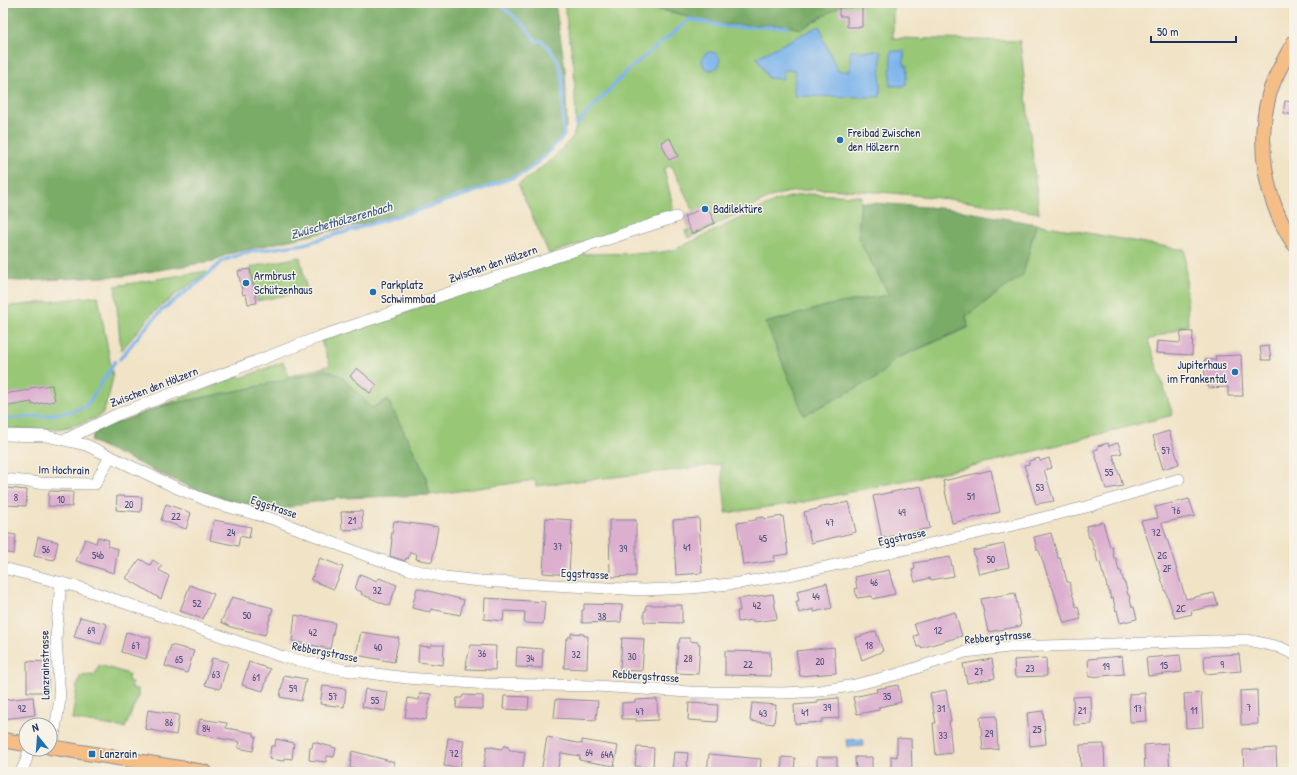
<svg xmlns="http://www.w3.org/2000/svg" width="1297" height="775" font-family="'Patrick Hand',sans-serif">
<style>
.green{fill:#98c776;stroke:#5a7b6a}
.forest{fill:#7aac67;stroke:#4a6e62}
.water{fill:#7db4ec;stroke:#4c72a5}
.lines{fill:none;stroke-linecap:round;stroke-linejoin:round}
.stream{stroke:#7db4ec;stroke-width:3.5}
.building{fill:#dcafcf}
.minor-casing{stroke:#868992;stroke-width:12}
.major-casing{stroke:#868992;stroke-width:16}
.minor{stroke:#fff;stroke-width:11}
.major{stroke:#f6be87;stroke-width:14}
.poi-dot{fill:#1f6fb2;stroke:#f7f3e8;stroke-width:1.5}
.labels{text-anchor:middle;stroke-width:3;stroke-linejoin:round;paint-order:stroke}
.number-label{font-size:10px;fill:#4b4f7a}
.poi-label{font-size:12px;fill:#1b2f5e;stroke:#f7f3e8;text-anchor:start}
.street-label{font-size:12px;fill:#1b2f5e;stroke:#f7f3e8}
.water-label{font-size:13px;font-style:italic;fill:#385789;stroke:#f7f3e8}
</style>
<rect width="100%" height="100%" fill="#f7f3e8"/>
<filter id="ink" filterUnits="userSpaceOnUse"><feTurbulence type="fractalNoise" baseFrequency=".025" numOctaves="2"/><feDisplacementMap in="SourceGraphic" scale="8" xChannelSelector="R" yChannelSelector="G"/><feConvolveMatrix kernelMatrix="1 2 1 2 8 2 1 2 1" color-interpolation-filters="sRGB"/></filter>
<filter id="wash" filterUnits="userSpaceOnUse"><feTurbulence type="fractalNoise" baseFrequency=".012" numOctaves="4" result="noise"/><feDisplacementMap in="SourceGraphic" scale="16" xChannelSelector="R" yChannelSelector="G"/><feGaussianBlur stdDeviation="0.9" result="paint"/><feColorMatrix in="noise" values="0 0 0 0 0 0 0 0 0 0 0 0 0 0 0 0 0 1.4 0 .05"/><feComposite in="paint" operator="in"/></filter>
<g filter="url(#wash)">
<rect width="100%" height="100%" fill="#f1e3c6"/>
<path class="green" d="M 564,3 L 624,3 L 676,13 L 713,25 L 783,25 L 801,29 L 846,3 L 893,3 L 893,38 L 1020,41 L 1039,213 C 980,203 921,194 861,191 C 830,189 801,187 771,197 L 688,238 L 685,231 L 690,229 L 684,217 L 694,212 L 671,165 L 664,169 L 673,206 L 673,209 L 668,215 L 549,254 L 518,184 L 528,178 L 550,161 L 573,137 L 576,127 L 574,67 Z
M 806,194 L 861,196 L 858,238 L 889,295 L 830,305 L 766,323 L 804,415 L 895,359 L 968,328 L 966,315 L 1023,275 L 1036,224 L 1185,250 L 1188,325 L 1148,340 L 1173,415 L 1000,460 L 804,502 L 726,513 L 721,464 C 659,473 598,478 536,486 L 535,480 L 430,495 L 425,474 L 388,400 L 372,408 L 341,376 L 325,370 L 246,389 L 160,406 L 239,376 L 241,378 L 283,362 L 289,376 L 328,366 L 330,364 L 321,341 L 582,252 L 583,254 L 656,253 L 674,250 L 776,201 L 790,197 Z
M 300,257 L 307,291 L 257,301 L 250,267 Z
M 206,271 L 207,273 L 175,295 L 152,314 L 121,351 L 115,286 Z
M 98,296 L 113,377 L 109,395 L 103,413 L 96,418 L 73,426 L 56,429 L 3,429 L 3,307 Z
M 99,665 L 129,674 L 128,681 L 132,682 L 131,688 L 138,689 L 138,697 L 125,728 L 72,719 L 77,686 L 80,676 L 95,675 Z"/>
<path class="forest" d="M 3,3 L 555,3 L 565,68 L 567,124 L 563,134 L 544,155 L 523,172 L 485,188 L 425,207 L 365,223 L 228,254 L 213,261 L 123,276 L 21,281 L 3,280 Z
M 624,3 L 846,3 L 801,29 L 783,25 L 713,25 L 676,13 Z
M 861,202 L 951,209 L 1036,224 L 1023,275 L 966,316 L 968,327 L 895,359 L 878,377 L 804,415 L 766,323 L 830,305 L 889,295 L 858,238 Z
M 324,370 L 341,376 L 372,408 L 388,400 L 425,474 L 430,495 L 340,498 L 301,504 L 279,510 L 263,511 L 194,489 L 91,441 L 95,431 L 161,406 L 246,389 Z"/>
<path class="water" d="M 819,26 L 824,36 L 822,37 L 838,71 L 850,71 L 850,51 L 881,51 L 880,97 L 794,96 L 795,70 L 783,70 L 783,79 L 768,78 L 757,57 Z
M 891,51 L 904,51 L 904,65 L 907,65 L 906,86 L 890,86 Z
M702 61a9 9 0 1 1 18 0a9 9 0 1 1-18 0Z
M 863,739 L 863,746 L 847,747 L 846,740 Z"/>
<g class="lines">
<path class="stream" d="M 576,125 L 628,70 L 690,19 L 726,27 L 787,27
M 120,359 L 140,334 L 162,310 L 200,281 L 224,260 L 248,252 L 304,244 L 425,208 L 485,188 L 524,173 L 545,156 L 564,135 C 560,112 567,86 559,64 C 556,55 548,47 542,41 L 536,41 L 524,25 L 498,3
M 99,387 L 115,362
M 3,418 C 19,419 73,414 85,406 C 90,403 93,396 96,391"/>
</g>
<g id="blocks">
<path class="building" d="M 839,7 L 862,7 L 862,27 L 847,27 L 847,16 L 839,16 Z
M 1285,101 L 1294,102 L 1294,115 L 1283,113 Z
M 670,138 L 678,156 L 669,160 L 661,142 Z
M 707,206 L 715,223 L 692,234 L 684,217 Z
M 250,269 L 257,303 L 248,304 L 246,294 L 243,295 L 238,271 Z
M 1181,331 L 1193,332 L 1192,355 L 1156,353 L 1157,341 L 1180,343 Z
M 1269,346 L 1271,360 L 1262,360 L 1260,347 Z
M 1241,355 L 1243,396 L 1228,396 L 1228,387 L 1208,388 L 1208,382 L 1205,382 L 1204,360 L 1216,360 L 1215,356 Z
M 357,368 L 377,385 L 370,393 L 350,376 Z
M 52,385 L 55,401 L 32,405 L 32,402 L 3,407 L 3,394 L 30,390 L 30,388 Z
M 1169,431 L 1179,464 L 1163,469 L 1153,436 Z
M 1108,443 L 1109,446 L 1118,443 L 1122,453 L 1113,455 L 1123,486 L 1106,489 L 1094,450 L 1098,449 L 1098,446 Z
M 1039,458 L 1040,461 L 1049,458 L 1052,468 L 1044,470 L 1054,501 L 1036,504 L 1024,465 L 1029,464 L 1029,461 Z
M 991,470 L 1000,512 L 952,523 L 943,481 Z
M 921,486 L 930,528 L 882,538 L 873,496 Z
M 6,488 L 27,490 L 26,506 L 5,505 Z
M 49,491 L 73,492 L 72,507 L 48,506 Z
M 117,496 L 142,497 L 141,512 L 116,510 Z
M 1189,499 L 1195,516 L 1162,523 L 1186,599 L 1214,593 L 1218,605 L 1191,611 L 1192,614 L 1175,618 L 1141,521 L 1158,518 L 1155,507 Z
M 849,502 L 856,532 L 811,543 L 804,512 L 821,508 L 821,506 L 829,505 L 830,506 Z
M 166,504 L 191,513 L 186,529 L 161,520 Z
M 362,511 L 363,529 L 342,530 L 341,512 Z
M 783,516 L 788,554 L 774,556 L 775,561 L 743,565 L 737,523 L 756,520 L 756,518 L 764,517 L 764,519 Z
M 546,518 L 572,520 L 569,575 L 543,573 Z
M 699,518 L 702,573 L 676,575 L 673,520 Z
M 214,520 L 251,527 L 249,538 L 240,536 L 238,546 L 210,540 Z
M 609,520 L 636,520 L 636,576 L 610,577 Z
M 394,521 L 438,527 L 432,562 L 416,559 L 417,554 L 410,552 L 408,559 L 406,558 L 405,561 L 390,556 L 392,539 L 391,539 Z
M 1103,522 L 1110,547 L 1112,546 L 1114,559 L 1116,558 L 1119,571 L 1121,571 L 1124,583 L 1125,583 L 1128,595 L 1129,595 L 1132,607 L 1134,607 L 1137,619 L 1120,623 L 1117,610 L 1116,611 L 1113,598 L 1111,599 L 1108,587 L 1107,587 L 1104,574 L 1103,574 L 1100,562 L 1098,563 L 1095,550 L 1094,550 L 1091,538 L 1089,538 L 1086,526 Z
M 3,533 L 16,535 L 14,554 L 3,552 Z
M 1051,533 L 1058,558 L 1060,558 L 1063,570 L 1064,570 L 1067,582 L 1069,582 L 1076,607 L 1078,606 L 1081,619 L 1066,623 L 1064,623 L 1052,586 L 1051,586 L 1039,550 L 1037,550 L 1034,537 Z
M 38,537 L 58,542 L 54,560 L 34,556 Z
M 98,537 L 109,540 L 107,546 L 118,549 L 114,573 L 76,561 L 85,539 L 96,543 Z
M 1004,544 L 1009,567 L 979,574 L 973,551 Z
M 950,557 L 954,576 L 931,580 L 930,578 L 915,582 L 912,570 L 915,569 L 914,563 Z
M 320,558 L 343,567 L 334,589 L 311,580 Z
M 140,559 L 150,565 L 153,560 L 162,566 L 159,570 L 169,576 L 161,599 L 126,578 Z
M 889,570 L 895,594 L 873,599 L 872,596 L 857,598 L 855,589 L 857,588 L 855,577 Z
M 360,574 L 377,581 L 379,578 L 397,585 L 389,606 L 361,594 L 362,592 L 355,589 Z
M 827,583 L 832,608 L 814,612 L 814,609 L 799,613 L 796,601 L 799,601 L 797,591 Z
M 190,585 L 214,594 L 203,619 L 180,611 Z
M 417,588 L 464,600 L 460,615 L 431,609 L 430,612 L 412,608 Z
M 1015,593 L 1021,626 L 988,632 L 981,599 Z
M 773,594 L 777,619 L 754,622 L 753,620 L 738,622 L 737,611 L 740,611 L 738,599 Z
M 232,597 L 273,608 L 265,635 L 231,627 L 221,622 Z
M 485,598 L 545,602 L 543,624 L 524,623 L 525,612 L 504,611 L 503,621 L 484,619 Z
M 584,604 L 622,605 L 621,622 L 582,623 L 582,610 L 584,610 Z
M 646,605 L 682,605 L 682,623 L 644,622 L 644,611 L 646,611 Z
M 955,612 L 962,636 L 921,648 L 921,646 L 917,647 L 914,636 L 918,635 L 914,624 Z
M 295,615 L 335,623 L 330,649 L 292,641 Z
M 80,617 L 107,624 L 101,644 L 74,637 Z
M 876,631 L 883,651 L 862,660 L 855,638 Z
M 126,632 L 151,638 L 146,659 L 121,652 Z
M 361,632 L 399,638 L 394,662 L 356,655 Z
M 571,633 L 584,634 L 584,636 L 588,636 L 587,669 L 564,668 L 566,639 L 568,639 L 568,637 L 571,637 Z
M 622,638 L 644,639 L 642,671 L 620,670 Z
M 680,638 L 690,638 L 690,641 L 698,642 L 698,644 L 700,644 L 698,674 L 676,673 L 678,643 L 679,643 Z
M 171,645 L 194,651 L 187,673 L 165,666 Z
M 431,645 L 444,645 L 443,665 L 418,662 L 419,646 L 431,647 Z
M 471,645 L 496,646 L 495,670 L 466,669 L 467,660 Z
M 517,647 L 543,649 L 542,668 L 516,667 Z
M 834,647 L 836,673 L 800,676 L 796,651 Z
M 725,651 L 770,652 L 771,676 L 725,675 Z
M 1239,654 L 1241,671 L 1205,674 L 1204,656 Z
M 1180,655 L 1182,672 L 1148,676 L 1146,658 Z
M 1122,656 L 1124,674 L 1089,677 L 1088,659 Z
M 212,658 L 228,662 L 220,689 L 205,685 Z
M 1046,658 L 1047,676 L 1015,677 L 1014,660 Z
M 992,659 L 995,678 L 967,683 L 963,664 Z
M 27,661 L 49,662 L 48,692 L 27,692 Z
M 249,662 L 270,669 L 263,691 L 242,685 Z
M 284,675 L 306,679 L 301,701 L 280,697 Z
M 898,685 L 901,702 L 879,707 L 879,710 L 857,714 L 853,697 L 877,692 L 876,689 Z
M 323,686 L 346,689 L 344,707 L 320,704 Z
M 365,689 L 388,692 L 385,711 L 362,707 Z
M 946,690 L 951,721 L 949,721 L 952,753 L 936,755 L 933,723 L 936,723 L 930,693 Z
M 1257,690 L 1258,724 L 1241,725 L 1240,691 Z
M 420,693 L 431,694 L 426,720 L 405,717 L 408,698 L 419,700 Z
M 1145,693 L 1147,721 L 1130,722 L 1129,694 Z
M 1201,693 L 1203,727 L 1186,728 L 1184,694 Z
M 463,695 L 483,696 L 483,709 L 456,708 L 457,698 L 462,698 Z
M 504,696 L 529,697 L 528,710 L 503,709 Z
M 1091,696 L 1092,724 L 1074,725 L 1073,697 Z
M 33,697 L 35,715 L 3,719 L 3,702 L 5,702 L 4,700 Z
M 838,698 L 839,718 L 822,719 L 822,722 L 795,724 L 794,705 L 818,703 L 818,700 Z
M 556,699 L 598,701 L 596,720 L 554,718 Z
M 657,699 L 658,720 L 636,721 L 636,719 L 622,719 L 622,703 L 635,702 L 635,700 Z
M 689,703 L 718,705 L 717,722 L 688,720 Z
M 752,703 L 776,705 L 774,724 L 750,721 Z
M 148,710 L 179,715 L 176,735 L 145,729 Z
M 1043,711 L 1046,744 L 1030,746 L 1027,713 Z
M 996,716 L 998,749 L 983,750 L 980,717 Z
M 200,719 L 227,723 L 226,728 L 254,733 L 254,736 L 256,736 L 253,751 L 238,748 L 240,742 L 197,734 Z
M 547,737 L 582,744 L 582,740 L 618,746 L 614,766 L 579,760 L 580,756 L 561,753 L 557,772 L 541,772 Z
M 448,738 L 464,740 L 460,768 L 444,766 Z
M 897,738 L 911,739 L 912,772 L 891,772 L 891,756 L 897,757 Z
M 276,739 L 294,743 L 292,759 L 284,758 L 284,761 L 269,759 L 271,746 L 275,746 Z
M 313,742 L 336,748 L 334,757 L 327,756 L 326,762 L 309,760 L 310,748 L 312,748 Z
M 1168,743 L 1170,772 L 1145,772 L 1144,745 Z
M 1104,744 L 1105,772 L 1081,772 L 1080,745 Z
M 487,746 L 501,749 L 504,746 L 508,747 L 510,750 L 525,752 L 522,772 L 483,772 Z
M 637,747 L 654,748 L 653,767 L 635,766 Z
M 1276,748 L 1277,772 L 1244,772 L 1243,750 Z
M 352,751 L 394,762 L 392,772 L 372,772 L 350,768 Z
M 674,752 L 688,753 L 686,772 L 672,771 Z
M 709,754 L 761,759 L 760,772 L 707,772 Z
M 782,757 L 795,758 L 794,772 L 782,772 Z
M 817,757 L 837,757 L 837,772 L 817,772 Z
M 855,757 L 872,757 L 872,772 L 856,772 Z"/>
</g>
</g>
<g filter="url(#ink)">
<use href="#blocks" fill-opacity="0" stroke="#868992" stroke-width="1"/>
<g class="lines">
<defs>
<path id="minor" d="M 3,435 L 46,436 L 86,445 L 177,488 L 211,502 L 273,519 L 362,554 L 408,569 L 445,577 L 480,581 L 643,590 L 691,588 L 739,583 L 794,574 L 1014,525 L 1090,506 L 1179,479
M 65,440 L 116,415 L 319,337 L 629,232 L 676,217
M 3,479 L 41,483 L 95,484 L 110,457
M 3,568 L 78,587 L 283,657 L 345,670 L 407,678 L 487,684 L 596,686 L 689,692 L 784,693 L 820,691 L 855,685 L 898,674 L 965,652 L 1009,647 L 1248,640 L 1279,647 L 1294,654
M 52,748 L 60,699 L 56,638 L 61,582
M 21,772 L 26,761 L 29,749"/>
<path id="major" d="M 1294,42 C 1286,56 1273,79 1269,95 C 1256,145 1265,201 1294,244
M 3,740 L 26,744
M 50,747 L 204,772"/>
</defs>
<use href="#minor" class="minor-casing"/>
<use href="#major" class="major-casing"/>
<use href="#minor" class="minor"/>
<use href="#major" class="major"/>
</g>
</g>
<g class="poi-dot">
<circle cx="840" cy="140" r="4"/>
<circle cx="705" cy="209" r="4"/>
<circle cx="246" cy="283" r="4"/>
<circle cx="373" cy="292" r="4"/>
<circle cx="1235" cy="372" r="4"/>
<rect x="88" y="750" width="8" height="8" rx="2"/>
</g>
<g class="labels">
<g class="number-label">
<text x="1166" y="454">57</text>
<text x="1109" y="476">55</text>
<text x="1040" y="491">53</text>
<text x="971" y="500">51</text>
<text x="16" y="501">8</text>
<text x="61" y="503">10</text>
<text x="129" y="508">20</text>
<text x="1176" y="514">76</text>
<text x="902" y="516">49</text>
<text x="176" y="520">22</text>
<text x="352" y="524">21</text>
<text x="830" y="526">47</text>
<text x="231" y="536">24</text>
<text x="1156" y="536">72</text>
<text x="763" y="542">45</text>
<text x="558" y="550">37</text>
<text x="687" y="551">41</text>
<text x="623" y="552">39</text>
<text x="46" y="553">56</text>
<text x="98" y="559">54b</text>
<text x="1162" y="559">2G</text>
<text x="991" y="563">50</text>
<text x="1167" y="572">2F</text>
<text x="874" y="586">46</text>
<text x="377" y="594">32</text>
<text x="816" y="600">44</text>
<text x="197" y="607">52</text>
<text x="757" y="609">42</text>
<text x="1181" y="612">2C</text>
<text x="247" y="619">50</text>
<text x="602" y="620">38</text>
<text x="91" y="634">69</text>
<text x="938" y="634">12</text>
<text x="313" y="636">42</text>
<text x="136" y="649">67</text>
<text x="869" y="649">18</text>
<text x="378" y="651">40</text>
<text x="482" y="657">36</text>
<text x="576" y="658">32</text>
<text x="632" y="660">30</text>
<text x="530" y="662">34</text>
<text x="688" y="662">28</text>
<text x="179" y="663">65</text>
<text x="820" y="665">20</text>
<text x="748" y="668">22</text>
<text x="1222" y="668">9</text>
<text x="1164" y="669">15</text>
<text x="1106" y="670">19</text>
<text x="1030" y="672">23</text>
<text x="979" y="675">27</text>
<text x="216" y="678">63</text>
<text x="256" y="681">61</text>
<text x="293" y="692">59</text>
<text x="333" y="700">57</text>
<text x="887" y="700">35</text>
<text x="375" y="704">55</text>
<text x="827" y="711">39</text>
<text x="1249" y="711">7</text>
<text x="22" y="712">92</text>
<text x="941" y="712">31</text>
<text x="1138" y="712">17</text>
<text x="1082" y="714">21</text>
<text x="1194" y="714">11</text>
<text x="640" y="715">47</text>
<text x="805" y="716">41</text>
<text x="763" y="717">43</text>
<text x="169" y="726">86</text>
<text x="206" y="732">84</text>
<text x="1037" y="733">25</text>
<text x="989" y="737">29</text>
<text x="943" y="739">33</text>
<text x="589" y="756">64</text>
<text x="454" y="757">72</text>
<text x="607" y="758">64A</text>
</g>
<g class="poi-label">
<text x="848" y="137">Freibad Zwischen<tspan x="848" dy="14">den Hölzern</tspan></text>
<text x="713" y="213">Badilektüre</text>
<text x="254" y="280">Armbrust<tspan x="254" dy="14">Schützenhaus</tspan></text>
<text x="381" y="289">Parkplatz<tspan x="381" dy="14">Schwimmbad</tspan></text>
<text x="1227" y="369" text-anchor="end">Jupiterhaus<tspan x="1227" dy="14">im Frankental</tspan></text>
<text x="100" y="758">Lanzrain</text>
</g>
<g class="street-label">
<text transform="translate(493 264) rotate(-19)" y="4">Zwischen den Hölzern</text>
<text transform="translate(154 387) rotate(-21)" y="4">Zwischen den Hölzern</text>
<text transform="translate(64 470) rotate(1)" y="4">Im Hochrain</text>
<text transform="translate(274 507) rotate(19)" y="4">Eggstrasse</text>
<text transform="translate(902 537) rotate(-12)" y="4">Eggstrasse</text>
<text transform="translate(585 574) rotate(3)" y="4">Eggstrasse</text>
<text transform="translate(998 637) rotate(-5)" y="4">Rebbergstrasse</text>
<text transform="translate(325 652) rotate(11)" y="4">Rebbergstrasse</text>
<text transform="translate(45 665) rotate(-91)" y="4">Lanzrainstrasse</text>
<text transform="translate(646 676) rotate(4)" y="4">Rebbergstrasse</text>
</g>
<g class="water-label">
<text transform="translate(341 220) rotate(-16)" y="5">Zwüschethölzerenbach</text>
</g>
</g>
<rect width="1297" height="775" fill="none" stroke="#f7f3e8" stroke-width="16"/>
<g transform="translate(38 737) rotate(343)"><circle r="19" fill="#f7f3e8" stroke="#9fa5b1"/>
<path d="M0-3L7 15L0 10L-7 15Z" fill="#1f6fb2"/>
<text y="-6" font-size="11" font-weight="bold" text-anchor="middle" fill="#1b2f5e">N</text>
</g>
<path d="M1151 36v6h85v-6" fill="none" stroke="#1b2f5e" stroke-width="2"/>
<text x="1157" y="36" font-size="12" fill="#1b2f5e" stroke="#f7f3e8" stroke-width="3" paint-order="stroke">50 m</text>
</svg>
